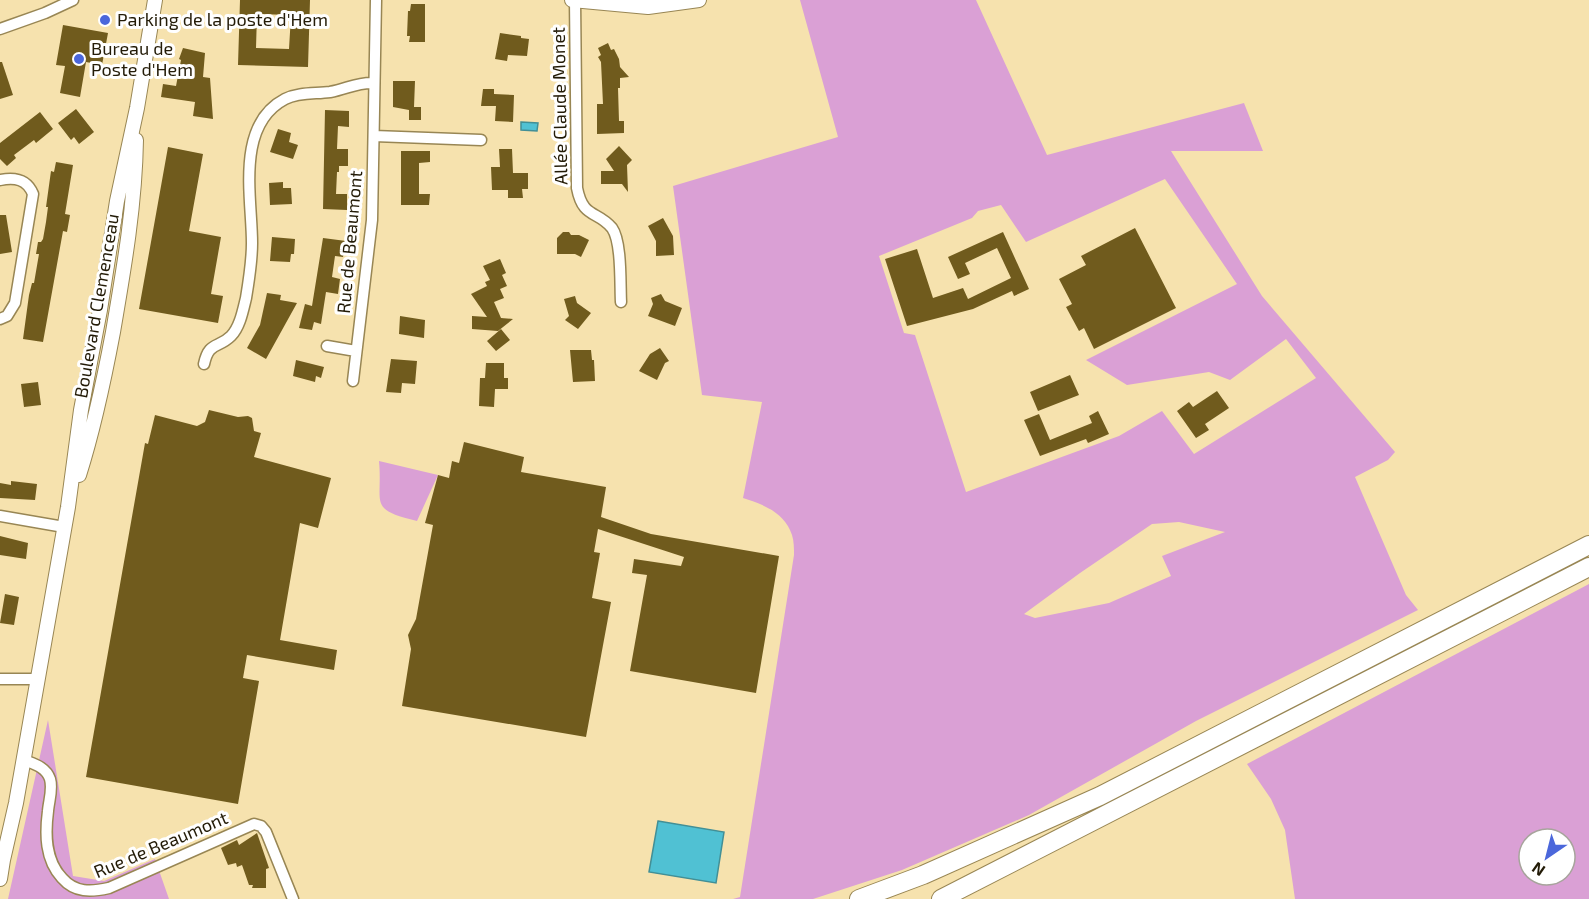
<svg xmlns="http://www.w3.org/2000/svg" width="1589" height="899" font-family="'Exo 2',sans-serif">
<style>
.green{fill:#daa0d5;fill-rule:evenodd}
.water{fill:#50c1d3;stroke:#428f96;stroke-width:1.5}
.building{fill:#705b1d;fill-rule:evenodd}
.lines{fill:none;stroke-linecap:round;stroke-linejoin:round}
.minor-casing{stroke:#988654;stroke-width:13}
.tertiary-casing{stroke:#988654;stroke-width:16}
.trunk-casing{stroke:#988654;stroke-width:20}
.minor{stroke:#fff;stroke-width:10}
.tertiary{stroke:#fff;stroke-width:14}
.trunk{stroke:#fff;stroke-width:18}
.poi-dot{fill:#4b67db;stroke:#fff;stroke-width:2}
.labels{text-anchor:middle;stroke-width:6;stroke-linejoin:round;paint-order:stroke}
.poi-label{font-size:18px;fill:#231b07;stroke:#fff;text-anchor:start}
.street-label{font-size:18px;fill:#231b07;stroke:#fff}
</style>
<rect width="100%" height="100%" fill="#f6e2ae"/>
<path class="green" d="M 800,0 L 976,0 L 1047,155 L 1244,103 L 1263,151 L 1171,151 L 1262,296 L 1395,452 L 1388,460 L 1355,477 L 1406,595 L 1418,610 L 1196,721 L 1029,815 L 902,870 L 813,899 L 733,899 L 740,897 L 794,555 C 794,549 794,541 792,535 C 785,513 763,504 743,498 L 762,402 L 702,395 L 673,186 L 838,137 ZM 1165,179 L 1237,284 L 1086,360 L 1127,385 L 1209,372 L 1230,380 L 1286,339 L 1316,378 L 1194,454 L 1162,411 L 1119,436 L 966,492 L 915,335 L 904,333 L 879,256 L 972,218 L 978,211 L 1001,205 L 1026,242 ZM 1179,522 L 1225,532 L 1162,556 L 1171,576 L 1109,603 L 1035,618 L 1024,614 L 1080,573 L 1152,524 Z
M 379,461 L 438,475 L 417,521 C 367,509 383,504 379,461 Z
M 1589,584 L 1589,899 L 1295,899 L 1285,830 L 1271,799 L 1247,764 ZM 1529,839 L 1565,839 L 1565,875 L 1529,875 Z
M 48,720 L 73,876 L 104,881 L 155,859 L 169,899 L 8,899 Z"/>
<path class="water" d="M 521,122 L 538,123 L 537,131 L 521,130 Z
M 658,821 L 724,832 L 716,883 L 649,872 Z"/>
<path class="building" d="M 240,0 L 310,0 L 308,67 L 238,65 ZM 257,14 L 291,15 L 289,49 L 256,48 Z
M 411,4 L 425,4 L 425,42 L 409,42 L 410,36 L 407,36 L 408,11 L 410,11 Z
M 63,25 L 108,33 L 102,65 L 86,62 L 80,97 L 60,93 L 65,66 L 56,65 Z
M 500,33 L 521,36 L 521,38 L 529,39 L 527,56 L 508,55 L 507,61 L 495,59 Z
M 608,43 L 611,50 L 614,49 L 619,59 L 620,67 L 629,77 L 620,78 L 620,88 L 618,88 L 619,121 L 624,121 L 624,133 L 597,134 L 597,104 L 603,104 L 601,62 L 598,57 L 601,55 L 598,48 Z
M 183,48 L 205,53 L 203,77 L 210,78 L 213,119 L 193,116 L 195,102 L 161,97 L 163,84 L 176,86 L 181,60 L 179,59 Z
M 0,62 L 2,62 L 13,95 L 0,99 Z
M 393,81 L 415,81 L 414,107 L 421,107 L 421,120 L 409,120 L 409,110 L 393,107 Z
M 483,89 L 494,89 L 494,94 L 514,95 L 513,122 L 495,121 L 496,106 L 481,106 Z
M 76,109 L 94,132 L 79,144 L 74,137 L 71,140 L 58,123 Z
M 325,110 L 349,111 L 349,127 L 338,126 L 337,149 L 348,149 L 348,166 L 339,166 L 339,172 L 337,172 L 336,194 L 347,194 L 347,210 L 323,209 Z
M 40,112 L 53,129 L 36,143 L 34,140 L 14,155 L 16,158 L 7,166 L 0,159 L 0,143 Z
M 278,129 L 291,133 L 289,142 L 298,145 L 293,159 L 270,152 Z
M 619,146 L 632,160 L 627,165 L 628,192 L 622,184 L 601,184 L 601,171 L 614,171 L 606,159 Z
M 168,147 L 203,154 L 189,231 L 221,237 L 211,294 L 223,296 L 218,323 L 139,309 Z
M 499,149 L 512,149 L 513,173 L 528,173 L 528,189 L 522,189 L 523,198 L 508,198 L 508,190 L 492,190 L 491,167 L 500,167 Z
M 401,151 L 430,151 L 430,162 L 419,163 L 419,194 L 430,194 L 429,205 L 401,205 Z
M 56,162 L 73,165 L 65,214 L 70,215 L 67,232 L 63,231 L 43,342 L 23,339 L 29,295 L 32,283 L 34,283 L 39,254 L 36,254 L 38,242 L 41,242 L 43,239 L 46,222 L 48,207 L 46,207 L 51,171 L 54,172 Z
M 283,182 L 283,188 L 291,188 L 292,204 L 270,205 L 269,183 Z
M 0,215 L 6,215 L 12,252 L 0,254 Z
M 663,218 L 673,236 L 674,255 L 656,256 L 656,241 L 648,226 Z
M 1135,228 L 1176,308 L 1094,349 L 1084,328 L 1079,331 L 1066,307 L 1072,304 L 1059,279 L 1086,265 L 1081,256 Z
M 563,232 L 569,232 L 571,235 L 579,235 L 589,240 L 581,257 L 575,254 L 557,254 L 557,238 Z
M 1003,232 L 1029,289 L 1014,296 L 1012,291 L 973,309 L 907,326 L 885,259 L 917,249 L 933,298 L 963,288 L 968,299 L 1011,278 L 997,248 L 965,263 L 970,274 L 958,279 L 948,257 Z
M 272,237 L 295,239 L 294,254 L 291,254 L 290,262 L 270,261 Z
M 323,238 L 346,241 L 343,257 L 335,256 L 332,277 L 340,279 L 338,294 L 326,292 L 321,324 L 314,322 L 312,330 L 299,328 L 305,304 L 312,306 Z
M 500,259 L 506,273 L 502,275 L 507,286 L 500,289 L 504,298 L 494,302 L 501,318 L 513,319 L 498,331 L 472,329 L 472,316 L 487,317 L 471,294 L 487,286 L 485,282 L 490,280 L 483,266 Z
M 267,293 L 281,295 L 280,300 L 297,303 L 266,359 L 247,348 L 260,325 Z
M 661,294 L 665,301 L 682,308 L 675,326 L 648,316 L 653,304 L 651,298 Z
M 575,296 L 577,303 L 591,313 L 578,329 L 565,320 L 569,316 L 564,299 Z
M 400,316 L 425,320 L 424,338 L 399,334 Z
M 501,329 L 510,340 L 496,351 L 487,341 Z
M 660,348 L 669,361 L 665,363 L 657,380 L 639,371 L 650,354 Z
M 570,350 L 591,350 L 592,360 L 594,360 L 595,381 L 573,382 Z
M 391,359 L 417,361 L 415,384 L 402,383 L 401,393 L 386,392 Z
M 296,360 L 324,367 L 321,378 L 316,376 L 315,382 L 293,376 Z
M 486,363 L 504,363 L 504,378 L 508,378 L 508,389 L 495,389 L 494,407 L 479,406 L 480,378 L 485,378 Z
M 1070,375 L 1079,395 L 1038,411 L 1030,392 Z
M 38,382 L 41,405 L 24,407 L 21,384 Z
M 1217,391 L 1229,408 L 1205,424 L 1209,430 L 1196,438 L 1177,411 L 1189,402 L 1193,407 Z
M 209,410 L 238,417 L 248,416 L 252,418 L 254,431 L 261,433 L 254,457 L 331,478 L 318,528 L 300,523 L 280,640 L 337,650 L 334,670 L 247,655 L 243,678 L 259,681 L 238,804 L 86,777 L 145,443 L 148,444 L 155,415 L 197,426 L 205,422 Z
M 1098,411 L 1109,434 L 1088,443 L 1086,439 L 1040,456 L 1024,420 L 1039,414 L 1050,440 L 1092,423 L 1089,416 Z
M 464,442 L 524,457 L 521,472 L 606,487 L 601,517 L 651,534 L 779,556 L 756,693 L 630,671 L 647,575 L 632,573 L 634,559 L 681,566 L 684,557 L 598,529 L 594,552 L 600,553 L 592,598 L 611,602 L 586,737 L 402,706 L 411,649 L 408,635 L 416,619 L 433,525 L 425,523 L 438,475 L 449,478 L 452,461 L 459,463 Z
M 11,481 L 37,484 L 35,500 L 0,498 L 0,483 L 11,485 Z
M 0,536 L 28,543 L 26,559 L 0,555 Z
M 5,594 L 19,597 L 14,625 L 0,623 Z
M 257,833 L 269,868 L 266,869 L 266,888 L 252,888 L 253,885 L 249,885 L 242,865 L 237,867 L 236,863 L 228,865 L 221,848 L 237,840 L 239,845 Z"/>
<g class="lines">
<defs>
<path id="minor" d="M 575,0 L 577,188 C 583,219 597,210 612,228 C 622,242 620,285 621,302
M 0,29 L 45,13 L 73,0
M 374,136 L 481,140
M 0,180 C 15,177 27,179 33,194 L 15,303 L 7,316 L 0,319
M 327,346 L 356,351
M 204,364 C 209,341 218,349 231,336 C 240,327 243,310 246,298 C 249,280 252,261 252,243 C 252,198 235,125 285,99 C 299,92 315,94 330,92 C 347,89 357,82 374,83
M 353,381 L 372,220 L 376,0
M 0,516 L 64,527
M 0,679 L 37,679
M 24,760 C 34,764 46,767 50,779 C 53,789 49,800 48,811 C 45,834 45,860 62,878 C 75,893 91,892 109,888 L 254,824 L 261,826 L 266,832 L 293,899"/>
<path id="tertiary" d="M 572,0 L 648,7 L 699,0
M 79,475 C 94,428 104,380 113,332 C 124,268 135,205 136,140
M 0,879 L 3,860 L 16,803 L 68,507 L 81,410 L 100,310 L 117,201 L 137,108 L 155,0"/>
<path id="trunk" d="M 859,899 L 923,875 L 1100,796 L 1589,545
M 941,899 L 1589,567"/>
</defs>
<use href="#minor" class="minor-casing"/>
<use href="#tertiary" class="tertiary-casing"/>
<use href="#trunk" class="trunk-casing"/>
<use href="#minor" class="minor"/>
<use href="#tertiary" class="tertiary"/>
<use href="#trunk" class="trunk"/>
</g>
<g class="poi-dot">
<circle cx="105" cy="20" r="6"/>
<circle cx="79" cy="59" r="6"/>
</g>
<g class="labels">
<g class="poi-label">
<text x="117" y="26">Parking de la poste d'Hem</text>
<text x="91" y="55">Bureau de<tspan x="91" dy="21">Poste d'Hem</tspan></text>
</g>
<g class="street-label">
<text transform="translate(560 106) rotate(-91)" y="6">Allée Claude Monet</text>
<text transform="translate(350 242) rotate(-85)" y="6">Rue de Beaumont</text>
<text transform="translate(97 306) rotate(-80)" y="6">Boulevard Clemenceau</text>
<text transform="translate(161 845) rotate(-23)" y="6">Rue de Beaumont</text>
</g>
</g>
<g transform="translate(1547 857) rotate(215)"><circle r="28" fill="#ffffff" stroke="#a7a49c" stroke-width="1.5"/>
<path d="M0-4.5L10 22L0 15L-10 22Z" fill="#4b67db"/>
<text y="-9" font-size="16" font-weight="bold" text-anchor="middle" fill="#231b07">N</text>
</g>
</svg>
